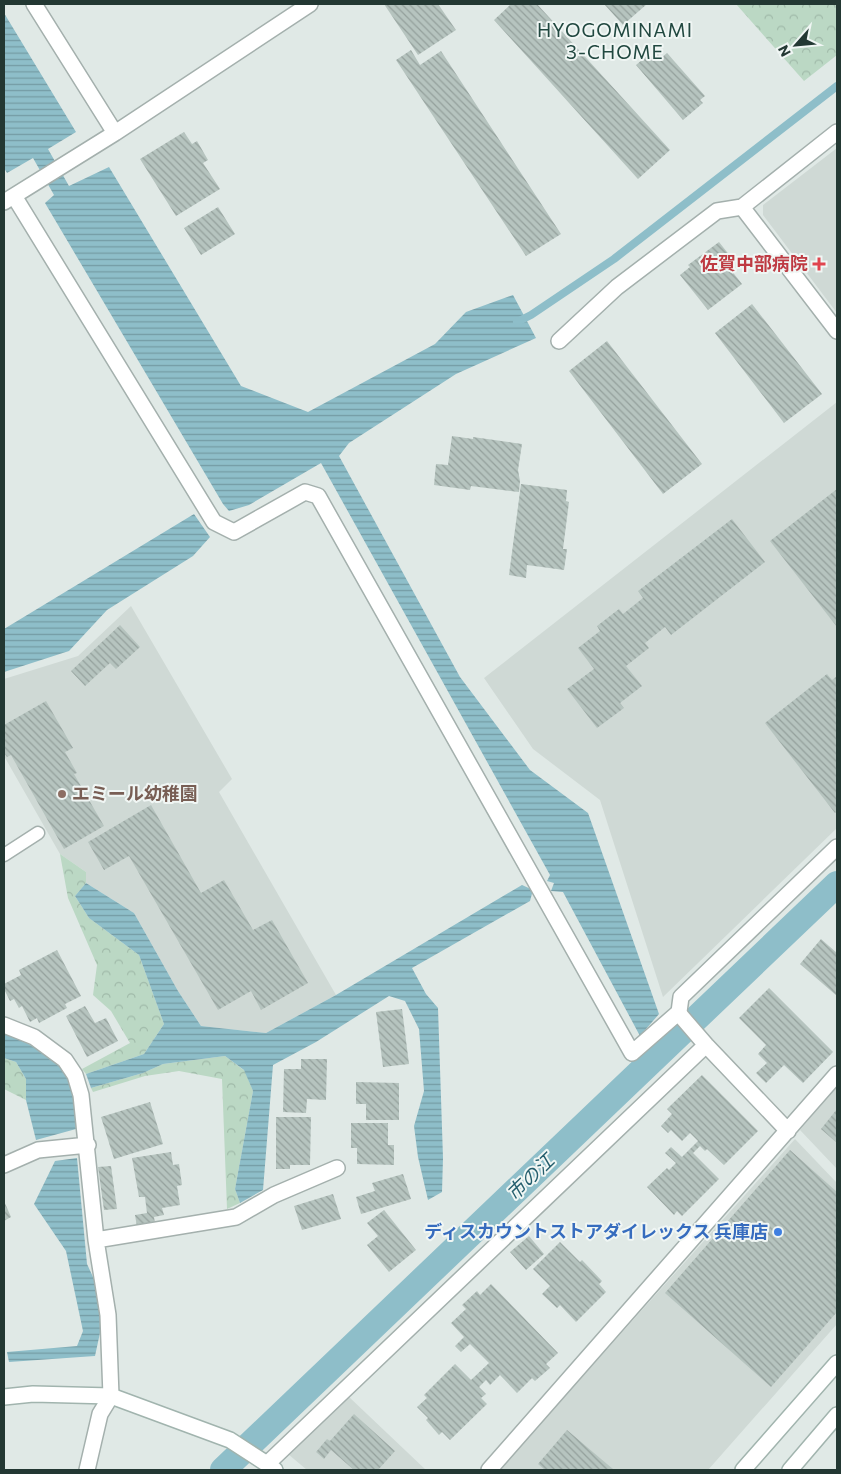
<svg xmlns="http://www.w3.org/2000/svg" width="841" height="1474" font-family="Commissioner,'Noto Sans JP',sans-serif">
<style>
.built{fill:#cfd9d5}
.forest{fill:url(#forest-crowns)}
.water{fill:url(#water-rules)}
.lines{fill:none;stroke-linecap:round;stroke-linejoin:round}
.stream{stroke:#8ebec9;stroke-width:8}
.canal{stroke:#8ebec9;stroke-width:26}
.building{fill:url(#building-back-hatch)}
.service-casing{stroke:#a4b0ad;stroke-width:15}
.minor-casing{stroke:#a4b0ad;stroke-width:18}
.secondary-casing{stroke:#a1b4ae;stroke-width:18}
.service{stroke:#fff;stroke-width:12}
.minor{stroke:#fff;stroke-width:15}
.secondary{stroke:#fff;stroke-width:15}
.health-dot{fill:#e0444e;stroke:#f0f6f4;stroke-width:2}
.education-dot{fill:#8d6e63;stroke:#f0f6f4;stroke-width:2}
.shop-dot{fill:#3f7fe0;stroke:#f0f6f4;stroke-width:2}
.labels{text-anchor:middle;stroke-width:4;stroke-linejoin:round;paint-order:stroke}
.health-label{font-size:18px;font-weight:bold;fill:#be3a42;stroke:#f0f6f4;text-anchor:end}
.education-label{font-size:18px;font-weight:bold;fill:#785e54;stroke:#f0f6f4;text-anchor:start}
.shop-label{font-size:18px;font-weight:bold;fill:#366cbe;stroke:#f0f6f4;text-anchor:end}
.neighbourhood-label{font-size:19px;letter-spacing:1px;fill:#214840;stroke:#f0f6f4}
.water-label{font-size:19px;font-style:italic;fill:#245e6d;stroke:#f0f6f4}
</style>
<defs>
<pattern id="forest-crowns" width="20" height="18" patternUnits="userSpaceOnUse" patternTransform="scale(1.25)"><rect width="20" height="18" fill="#bbd8c4"/><path d="M2 6a3 3 0 1 1 6 0M12 15a3 3 0 1 1 6 0" fill="none" stroke="#a0baa9"/></pattern>
<pattern id="water-rules" width="6" height="5" patternUnits="userSpaceOnUse" patternTransform="scale(1.25)"><rect width="6" height="5" fill="#8ebec9"/><path d="M0 2.5h6" fill="none" stroke="#749ba4"/></pattern>
<pattern id="building-back-hatch" width="6" height="6" patternUnits="userSpaceOnUse" patternTransform="scale(1.25)"><rect width="6" height="6" fill="#b6c4bf"/><path d="M-1 5l2 2M0 0l6 6M5-1l2 2" fill="none" stroke="#94a09c"/></pattern>
</defs>
<rect width="100%" height="100%" fill="#e0e9e6"/>
<path class="built" d="M 837,148 L 837,313 L 763,215 L 763,205 Z
M 837,402 L 837,828 L 663,997 L 600,800 L 533,749 L 484,678 Z
M 131,606 L 232,779 L 219,792 L 336,995 L 266,1033 L 201,1026 L 178,991 L 134,913 L 86,883 L 86,872 L 60,854 L 4,756 L 4,679 L 78,656 Z
M 837,1086 L 837,1169 L 800,1130 Z
M 795,1139 L 837,1183 L 837,1324 L 708,1470 L 499,1470 Z
M 348,1396 L 426,1470 L 307,1470 L 288,1454 Z"/>
<path class="forest" d="M 736,4 L 837,4 L 837,55 L 804,81 Z
M 60,854 L 86,872 L 86,883 L 75,896 L 89,918 L 139,955 L 164,1024 L 144,1054 L 86,1074 L 82,1069 L 130,1043 L 111,1011 L 93,995 L 97,965 L 68,898 Z
M 225,1056 L 245,1071 L 253,1091 L 235,1189 L 240,1203 L 227,1209 L 222,1079 L 179,1071 L 145,1076 L 93,1092 L 91,1088 L 143,1073 L 163,1064 Z
M 4,1058 L 16,1062 L 26,1079 L 26,1100 L 4,1089 Z"/>
<path class="water" d="M 4,13 L 76,132 L 48,149 L 69,186 L 109,167 L 241,386 L 308,412 L 435,344 L 466,312 L 513,295 L 536,338 L 456,374 L 349,443 L 339,456 L 460,677 L 530,770 L 588,813 L 659,1014 L 640,1036 L 563,892 L 551,891 L 554,883 L 547,881 L 550,875 L 321,463 L 249,505 L 229,511 L 223,504 L 45,203 L 54,195 L 33,158 L 7,173 L 4,168 Z
M 194,514 L 210,537 L 193,556 L 107,610 L 69,651 L 4,672 L 4,629 Z
M 86,883 L 134,913 L 178,991 L 201,1026 L 266,1033 L 336,995 L 522,885 L 533,890 L 530,901 L 412,968 L 426,994 L 438,1008 L 443,1158 L 442,1192 L 428,1200 L 418,1157 L 414,1126 L 424,1091 L 419,1029 L 405,1001 L 389,996 L 316,1042 L 273,1065 L 263,1190 L 240,1203 L 235,1189 L 253,1091 L 244,1070 L 225,1056 L 163,1064 L 143,1073 L 91,1088 L 86,1074 L 144,1054 L 164,1024 L 139,955 L 89,918 L 75,896 Z
M 4,1032 C 29,1044 62,1058 72,1087 C 76,1097 75,1118 76,1129 L 36,1140 L 26,1100 L 26,1079 L 16,1062 L 4,1058 Z
M 77,1158 L 87,1264 L 106,1305 L 95,1356 L 9,1362 L 7,1352 L 77,1346 L 83,1331 L 66,1251 L 34,1204 L 55,1161 Z"/>
<g class="lines">
<path class="stream" d="M 517,322 L 531,315 L 614,259 L 837,86"/>
<path class="canal" d="M 223,1470 L 837,884"/>
</g>
<path class="building" d="M 384,4 L 438,4 L 456,30 L 418,55 Z
M 511,4 L 537,4 L 670,150 L 638,179 L 494,20 Z
M 604,4 L 647,4 L 623,25 Z
M 411,50 L 420,65 L 441,51 L 561,234 L 526,256 L 396,60 Z
M 667,53 L 705,96 L 700,100 L 703,103 L 683,120 L 636,65 L 649,54 L 653,58 L 658,54 L 661,58 Z
M 184,132 L 192,144 L 197,141 L 208,160 L 203,163 L 220,189 L 176,216 L 140,159 Z
M 218,207 L 235,234 L 201,255 L 184,228 Z
M 719,242 L 731,257 L 728,259 L 734,267 L 731,270 L 742,284 L 708,310 L 680,275 L 690,267 L 688,265 Z
M 752,304 L 822,394 L 784,423 L 715,333 Z
M 607,341 L 702,464 L 663,494 L 569,371 Z
M 452,436 L 473,439 L 473,437 L 522,444 L 518,470 L 520,481 L 519,492 L 471,486 L 470,490 L 434,485 L 436,464 L 448,465 Z
M 521,484 L 567,490 L 566,501 L 569,502 L 563,549 L 567,549 L 564,570 L 527,565 L 526,578 L 509,575 Z
M 837,489 L 837,627 L 770,541 Z
M 732,519 L 765,562 L 671,635 L 665,627 L 645,643 L 649,648 L 626,666 L 642,686 L 620,703 L 624,708 L 597,728 L 567,689 L 594,669 L 578,648 L 600,631 L 597,626 L 619,609 L 623,614 L 643,598 L 638,591 Z
M 120,625 L 140,647 L 116,669 L 110,663 L 85,686 L 71,671 Z
M 827,674 L 832,680 L 837,676 L 837,811 L 835,813 L 765,723 Z
M 46,701 L 73,748 L 65,752 L 77,773 L 74,774 L 104,826 L 64,849 L 11,755 L 7,757 L 4,753 L 4,725 Z
M 151,805 L 201,893 L 224,880 L 253,930 L 272,920 L 308,983 L 261,1010 L 251,991 L 218,1010 L 129,856 L 104,870 L 88,842 Z
M 821,939 L 837,953 L 837,996 L 800,964 Z
M 57,950 L 81,996 L 65,1004 L 67,1008 L 39,1023 L 37,1018 L 30,1022 L 22,1006 L 19,1008 L 14,999 L 10,1001 L 4,989 L 4,984 L 21,975 L 19,970 Z
M 769,988 L 833,1052 L 803,1083 L 784,1065 L 766,1083 L 756,1073 L 767,1063 L 758,1054 L 766,1045 L 739,1018 Z
M 85,1006 L 95,1023 L 106,1018 L 118,1041 L 87,1057 L 66,1016 Z
M 402,1009 L 409,1064 L 383,1067 L 376,1012 Z
M 301,1059 L 327,1059 L 326,1100 L 307,1099 L 306,1113 L 283,1112 L 284,1069 L 301,1069 Z
M 702,1075 L 758,1131 L 724,1165 L 707,1149 L 705,1151 L 700,1146 L 693,1153 L 719,1179 L 682,1216 L 677,1211 L 674,1215 L 647,1187 L 667,1168 L 669,1170 L 676,1163 L 665,1153 L 671,1147 L 682,1157 L 698,1141 L 690,1133 L 682,1141 L 671,1130 L 668,1133 L 661,1126 L 672,1114 L 667,1109 Z
M 356,1082 L 399,1083 L 399,1120 L 366,1120 L 366,1104 L 356,1104 Z
M 150,1102 L 163,1144 L 114,1159 L 101,1117 Z
M 837,1109 L 837,1143 L 821,1129 Z
M 276,1117 L 311,1117 L 310,1165 L 290,1165 L 290,1169 L 276,1169 Z
M 351,1123 L 388,1123 L 388,1145 L 394,1145 L 394,1165 L 357,1164 L 357,1148 L 351,1148 Z
M 790,1150 L 837,1192 L 837,1271 L 836,1273 L 837,1274 L 837,1312 L 771,1387 L 665,1293 Z
M 171,1152 L 173,1165 L 179,1164 L 182,1185 L 177,1186 L 180,1205 L 162,1208 L 164,1215 L 154,1217 L 155,1223 L 137,1227 L 135,1215 L 147,1213 L 145,1197 L 139,1197 L 132,1158 Z
M 111,1166 L 117,1209 L 104,1210 L 98,1167 Z
M 403,1174 L 411,1199 L 361,1214 L 356,1197 L 375,1191 L 372,1183 Z
M 333,1194 L 341,1219 L 302,1230 L 294,1206 Z
M 4,1201 L 11,1217 L 4,1221 Z
M 384,1210 L 416,1250 L 389,1272 L 367,1245 L 378,1236 L 367,1223 Z
M 529,1236 L 544,1254 L 526,1270 L 510,1252 Z
M 560,1242 L 580,1262 L 582,1260 L 602,1281 L 599,1284 L 606,1292 L 576,1322 L 560,1305 L 557,1308 L 542,1294 L 550,1286 L 533,1269 Z
M 491,1284 L 558,1353 L 546,1364 L 550,1368 L 535,1381 L 532,1378 L 517,1393 L 500,1375 L 490,1385 L 486,1380 L 479,1387 L 486,1394 L 481,1398 L 487,1404 L 450,1440 L 442,1432 L 439,1435 L 426,1420 L 428,1418 L 417,1407 L 427,1398 L 424,1395 L 455,1364 L 471,1380 L 489,1363 L 470,1344 L 461,1352 L 455,1346 L 464,1337 L 451,1323 L 466,1309 L 462,1305 L 477,1291 L 480,1295 Z
M 354,1414 L 395,1451 L 378,1470 L 354,1470 L 331,1450 L 324,1459 L 316,1452 L 327,1439 L 330,1441 Z
M 567,1430 L 614,1470 L 545,1470 L 538,1464 Z"/>
<g class="lines">
<defs>
<path id="service" d="M 4,855 L 38,833"/>
<path id="minor" d="M 34,4 L 115,133
M 837,132 L 742,207 L 837,331
M 14,196 L 214,522 L 234,532 L 305,492 L 318,496 L 632,1053 L 679,1012
M 4,202 L 115,133 L 310,4
M 559,341 L 617,287 L 717,211 L 742,207
M 4,1025 L 34,1037 L 65,1060 L 75,1075 L 81,1095 L 96,1240 L 108,1315 L 111,1396 L 100,1414 L 87,1470
M 788,1131 L 706,1045 L 681,1016 L 679,1012 L 681,997 L 837,847
M 4,1165 L 38,1150 L 88,1145
M 96,1240 L 236,1217 L 274,1195 L 337,1168
M 267,1464 L 706,1045
M 489,1470 L 837,1074"/>
<path id="secondary" d="M 4,1397 L 33,1394 L 111,1396 L 230,1440 L 267,1464 L 275,1470
M 743,1470 L 837,1363
M 790,1470 L 837,1415"/>
</defs>
<use href="#service" class="service-casing"/>
<use href="#minor" class="minor-casing"/>
<use href="#secondary" class="secondary-casing"/>
<use href="#service" class="service"/>
<use href="#minor" class="minor"/>
<use href="#secondary" class="secondary"/>
</g>
<path class="health-dot" d="M816.5 256.5h5v5h5v5h-5v5h-5v-5h-5v-5h5z"/>
<circle class="education-dot" cx="62" cy="794" r="5"/>
<circle class="shop-dot" cx="778" cy="1232" r="5"/>
<g class="labels">
<g class="health-label">
<text x="808" y="270">佐賀中部病院</text>
</g>
<g class="education-label">
<text x="72" y="800">エミール幼稚園</text>
</g>
<g class="shop-label">
<text x="768" y="1238">ディスカウントストアダイレックス 兵庫店</text>
</g>
<g class="neighbourhood-label">
<text x="615" y="37">HYOGOMINAMI<tspan x="615" dy="22">3-CHOME</tspan></text>
</g>
<g class="water-label">
<text transform="translate(530 1177) rotate(-44)" y="7">市の江</text>
</g>
</g>
<rect width="841" height="1474" fill="none" stroke="#233833" stroke-width="10"/>
<g transform="translate(796 45) rotate(243)" stroke="#f0f6f4" stroke-width="4" paint-order="stroke">
<path d="M0-4L9 19L0 12L-9 19Z" fill="#233833"/>
<text y="-8" font-size="14" font-weight="bold" text-anchor="middle" fill="#233833">N</text>
</g>
</svg>
